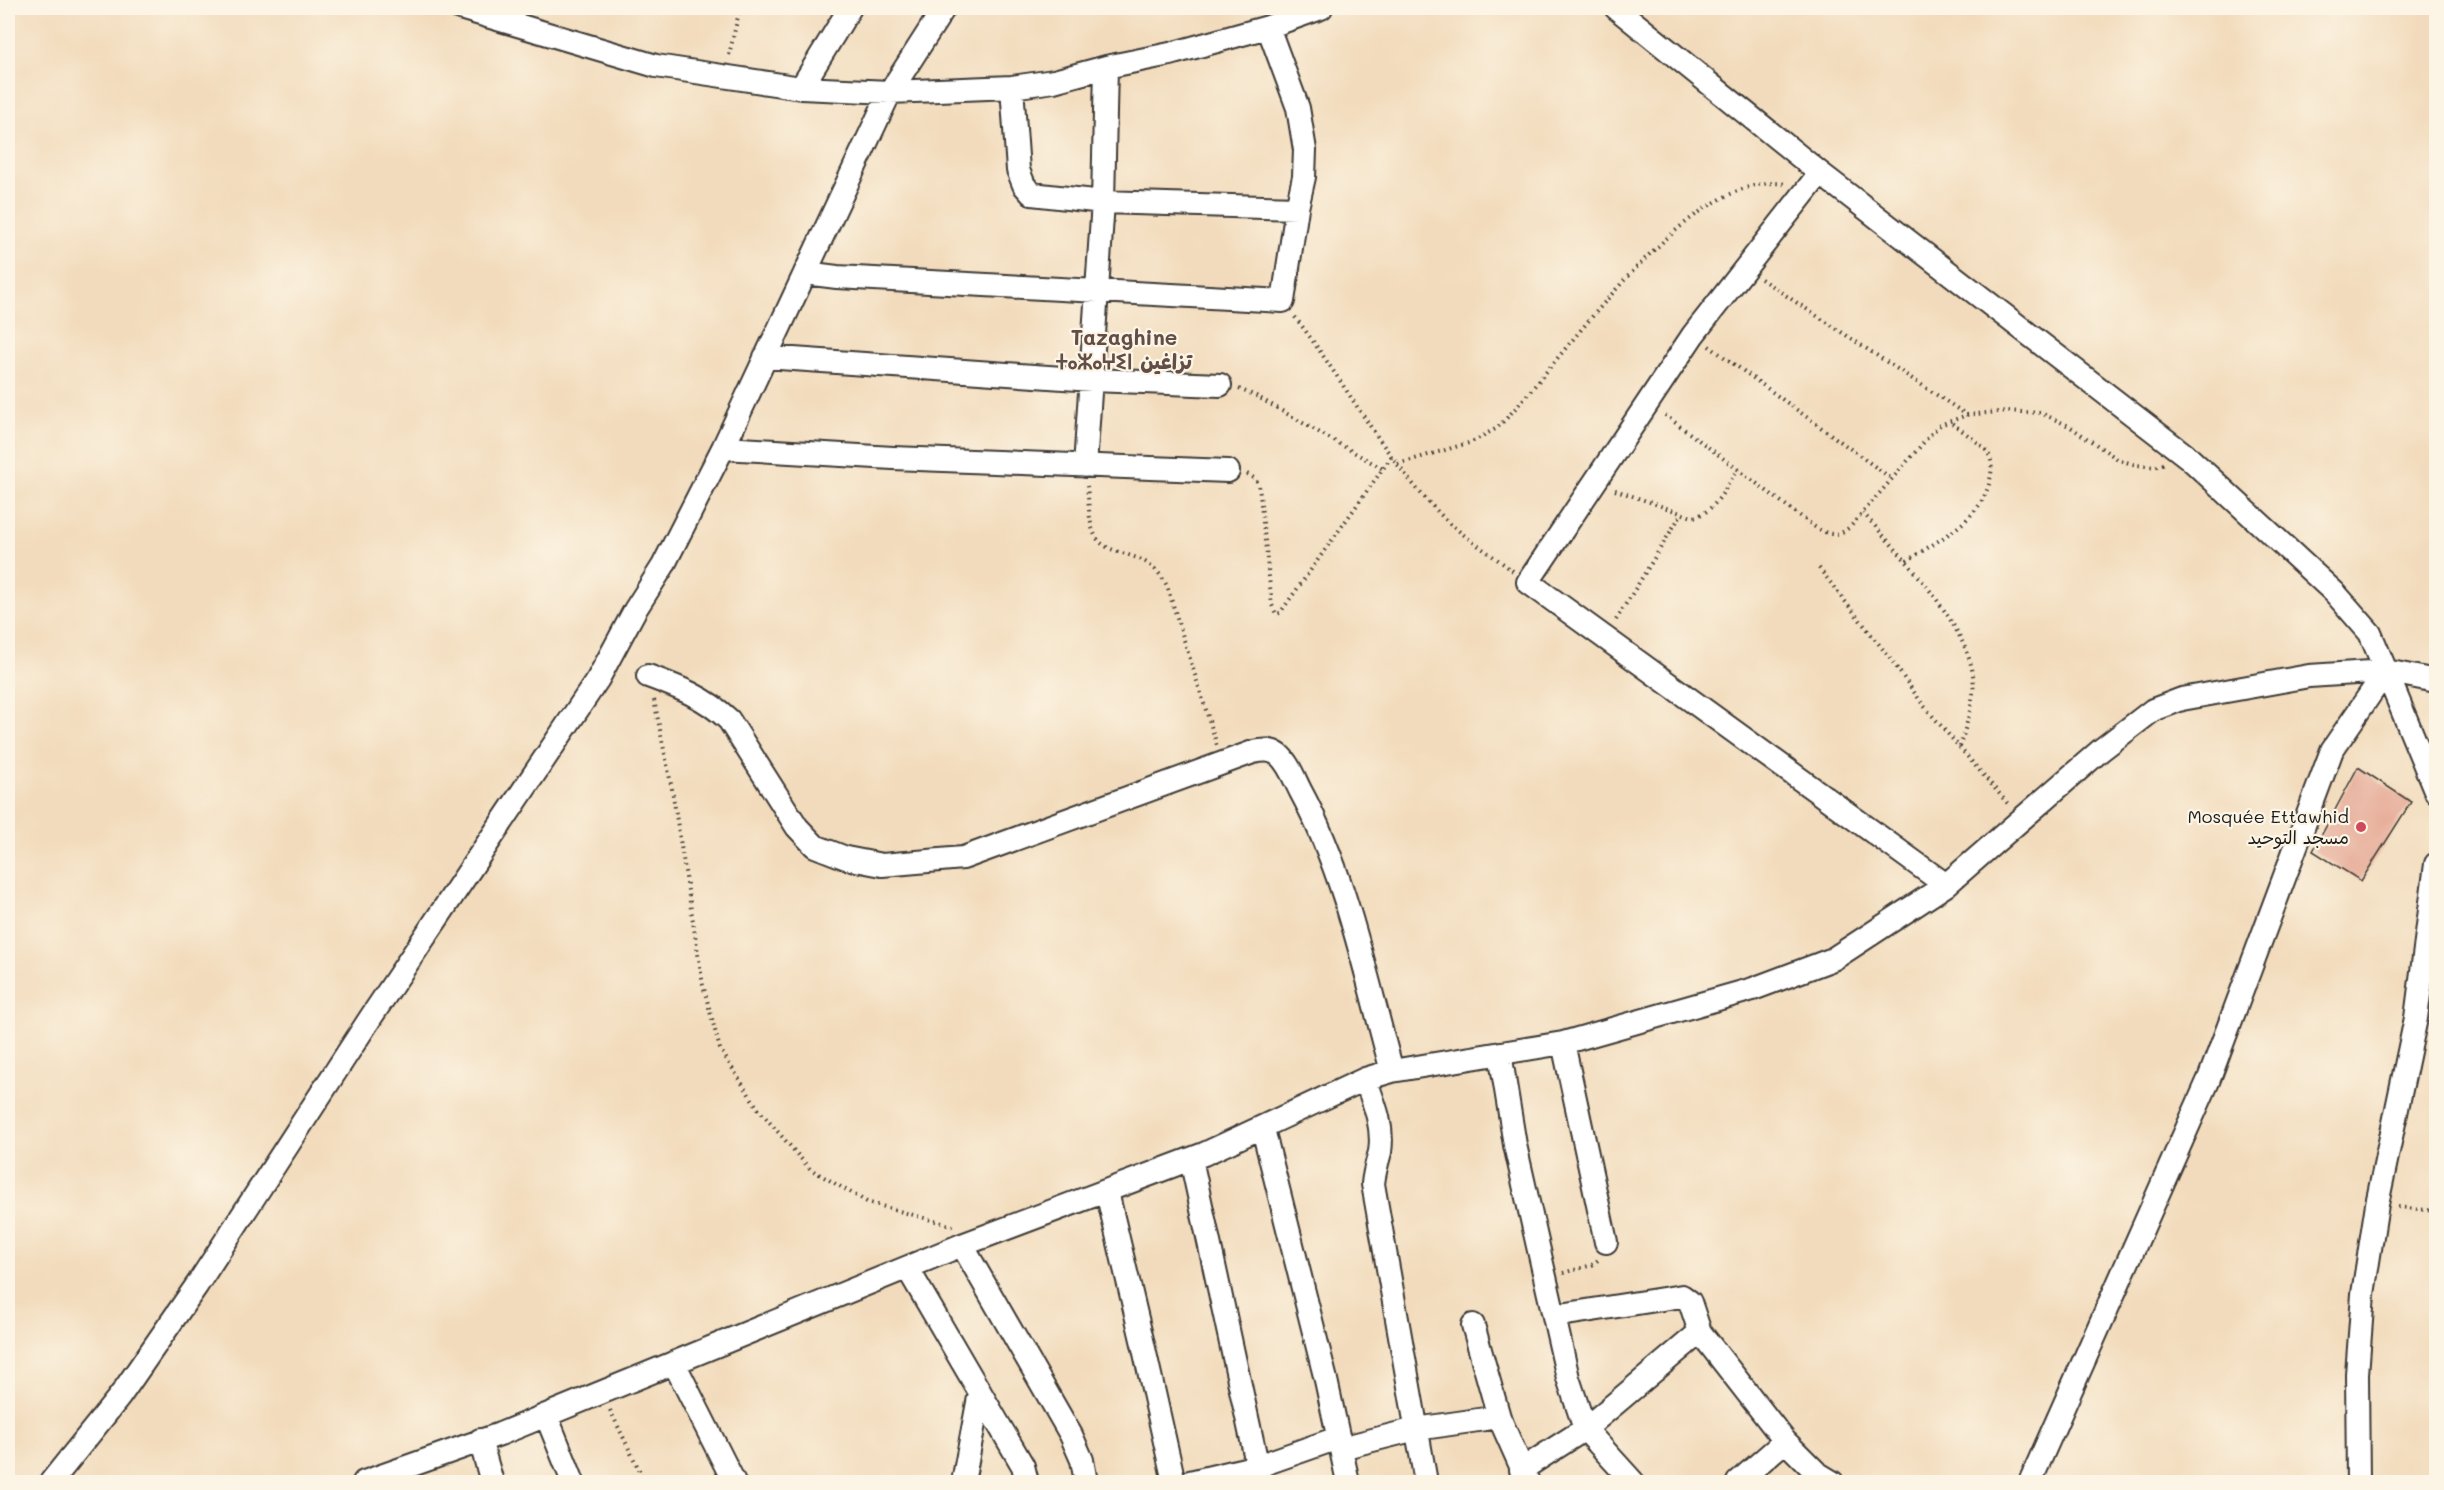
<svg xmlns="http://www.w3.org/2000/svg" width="2444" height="1490" font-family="Mali,'Playpen Sans Arabic','Noto Sans Tifinagh',sans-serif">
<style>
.building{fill:#e6ac98}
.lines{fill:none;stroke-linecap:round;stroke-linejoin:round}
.minor-casing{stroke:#3c3934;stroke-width:26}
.path{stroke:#3c3934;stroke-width:4;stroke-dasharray:1.5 4.5;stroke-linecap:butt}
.minor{stroke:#fff;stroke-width:22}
.poi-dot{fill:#d1495b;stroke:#fcf5e5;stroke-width:2}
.labels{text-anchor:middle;stroke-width:4.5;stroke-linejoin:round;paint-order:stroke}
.poi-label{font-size:18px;fill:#1c1c1c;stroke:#fcf5e5;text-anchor:end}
.quarter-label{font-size:21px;font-weight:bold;fill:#634e47;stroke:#fcf5e5}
</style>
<rect width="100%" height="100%" fill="#fcf5e5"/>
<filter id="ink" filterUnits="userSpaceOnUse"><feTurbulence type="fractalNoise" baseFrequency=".0167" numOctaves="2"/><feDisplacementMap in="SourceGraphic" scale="12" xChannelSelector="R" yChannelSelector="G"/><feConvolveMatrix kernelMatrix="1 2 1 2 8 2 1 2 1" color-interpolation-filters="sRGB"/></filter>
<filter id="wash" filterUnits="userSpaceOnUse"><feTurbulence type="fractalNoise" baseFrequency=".008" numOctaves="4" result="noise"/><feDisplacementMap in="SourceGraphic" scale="24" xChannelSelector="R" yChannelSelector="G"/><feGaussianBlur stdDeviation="1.35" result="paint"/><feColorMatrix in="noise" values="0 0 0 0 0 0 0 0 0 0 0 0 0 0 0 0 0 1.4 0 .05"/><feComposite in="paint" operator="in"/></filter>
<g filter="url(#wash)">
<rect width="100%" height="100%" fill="#f2dbbc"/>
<g id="blocks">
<path class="building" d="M 2358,767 L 2411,802 L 2361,881 L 2313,851 Z"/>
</g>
</g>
<g filter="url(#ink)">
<use href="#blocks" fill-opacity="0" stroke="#3c3934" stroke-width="1.5"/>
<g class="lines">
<defs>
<path id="minor" d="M 460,8 L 656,66 L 801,88 L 890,92 L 1012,87 L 1054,81 L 1106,67 L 1170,54 L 1268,27 L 1321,8
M 1616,8 L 1820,173 L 2189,458 L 2335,593 L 2370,633 L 2386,671 L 2436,681
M 1012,87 L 1018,170 L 1024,185 L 1032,194 L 1103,202 L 1297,208
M 801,88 L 850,8
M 1820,173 L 1693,335 L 1528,582 L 1946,885
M 805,273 L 837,277 L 1283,301 L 1297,208 L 1304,177 L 1305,150 L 1298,108 L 1268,27
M 765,357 L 1092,380 L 1220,385
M 723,448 L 893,458 L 1228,471
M 1085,466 L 1103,202 L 1106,67
M 2386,671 L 2436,792
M 648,676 C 678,687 705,697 729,720 L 797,827 L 815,846 L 846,858 L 882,865 L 963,858 L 1253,752 C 1263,750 1271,749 1279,755 C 1289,764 1294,778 1300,790 C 1347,877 1366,977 1392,1071
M 1563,1043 L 1606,1242
M 1500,1053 L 1515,1145 L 1568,1378 L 1585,1429 L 1633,1482
M 1365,1079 C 1374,1103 1384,1126 1380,1152 C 1377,1163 1374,1173 1373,1184 L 1426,1482
M 1263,1129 L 1326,1380 L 1348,1482
M 1191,1159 L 1261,1482
M 1107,1192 L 1143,1344 L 1174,1482
M 962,1245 L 1071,1435 L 1082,1460 L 1086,1482
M 908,1269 L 1023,1466 L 1027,1482
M 1554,1316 L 1682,1296 L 1690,1302 L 1700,1332
M 1473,1325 L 1499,1417 L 1528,1482
M 674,1363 L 734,1482
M 546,1415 L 573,1482
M 480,1440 L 492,1482
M 1341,1448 L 1416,1429 L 1499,1417
M 1521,1470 L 1585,1429 L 1700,1332 L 1785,1441
M 51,1482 L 120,1396 L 197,1285 L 371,1017 L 598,679 L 635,610 L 663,566 L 723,448 L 890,92 L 944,8
M 364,1482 L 500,1434 L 962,1245 L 1204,1154 L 1365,1079 L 1392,1071 L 1563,1043 L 1753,989 L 1833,959 L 1946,885 L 2101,750 L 2153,710 L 2182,699 L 2309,676 L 2386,671
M 963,1482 L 980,1392
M 1190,1482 L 1258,1466 L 1338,1438
M 1738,1482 L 1785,1441 L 1817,1473 L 1832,1482
M 2030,1482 L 2209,1079 L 2332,750 L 2386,671
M 2358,1482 L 2357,1374 L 2363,1294 L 2377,1204 L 2416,1018 L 2436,864"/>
</defs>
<use href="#minor" class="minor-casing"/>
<path class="path" d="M 729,55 L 740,8
M 1761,279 L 1967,415
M 1295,317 C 1346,383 1384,459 1444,518 C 1465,538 1491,554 1513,571
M 1709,346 L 1892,479
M 1239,389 L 1256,396 L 1383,469
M 1665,415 L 1815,527 C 1830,536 1838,537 1851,526 L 1931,434 L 1940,425 L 1967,415 L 2007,411 L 2041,413 L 2069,426 L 2119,460 L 2136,465 L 2154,467 L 2164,464
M 1398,464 L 1472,442 L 1497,428 C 1562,364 1685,169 1786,184
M 1247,474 L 1256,479 L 1259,486 L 1272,605 L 1276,614 L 1280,613 L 1392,456
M 1087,486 C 1089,501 1088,524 1096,537 C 1111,560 1148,547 1167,586 L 1217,745
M 1615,490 L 1692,517 C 1714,515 1726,486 1738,469
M 1863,513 C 1898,552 1966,622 1973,675 C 1976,698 1966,724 1960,747
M 1907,561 C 1939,539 1981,521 1990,480 C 1992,470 1993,462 1988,453 C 1981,443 1959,429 1949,421
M 1819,568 L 1889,657 L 1924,706 L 2009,805
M 1616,620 L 1682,513
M 654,700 L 672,789 L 703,985 L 720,1049 L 759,1110 L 810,1169 L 867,1202 L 953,1226
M 2398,1207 L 2436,1211
M 1563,1273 L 1592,1265 L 1598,1260
M 610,1410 L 645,1482"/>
<use href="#minor" class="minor"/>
</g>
</g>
<circle class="poi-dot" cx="2361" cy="827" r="6"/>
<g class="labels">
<g class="poi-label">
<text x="2349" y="823">Mosquée Ettawhid<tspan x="2349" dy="21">مسجد التوحيد</tspan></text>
</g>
<g class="quarter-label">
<text x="1124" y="345">Tazaghine<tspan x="1124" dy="24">ⵜⴰⵣⴰⵖⵉⵏ تزاغين</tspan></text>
</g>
</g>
<rect width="2444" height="1490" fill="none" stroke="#fcf5e5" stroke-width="30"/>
</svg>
